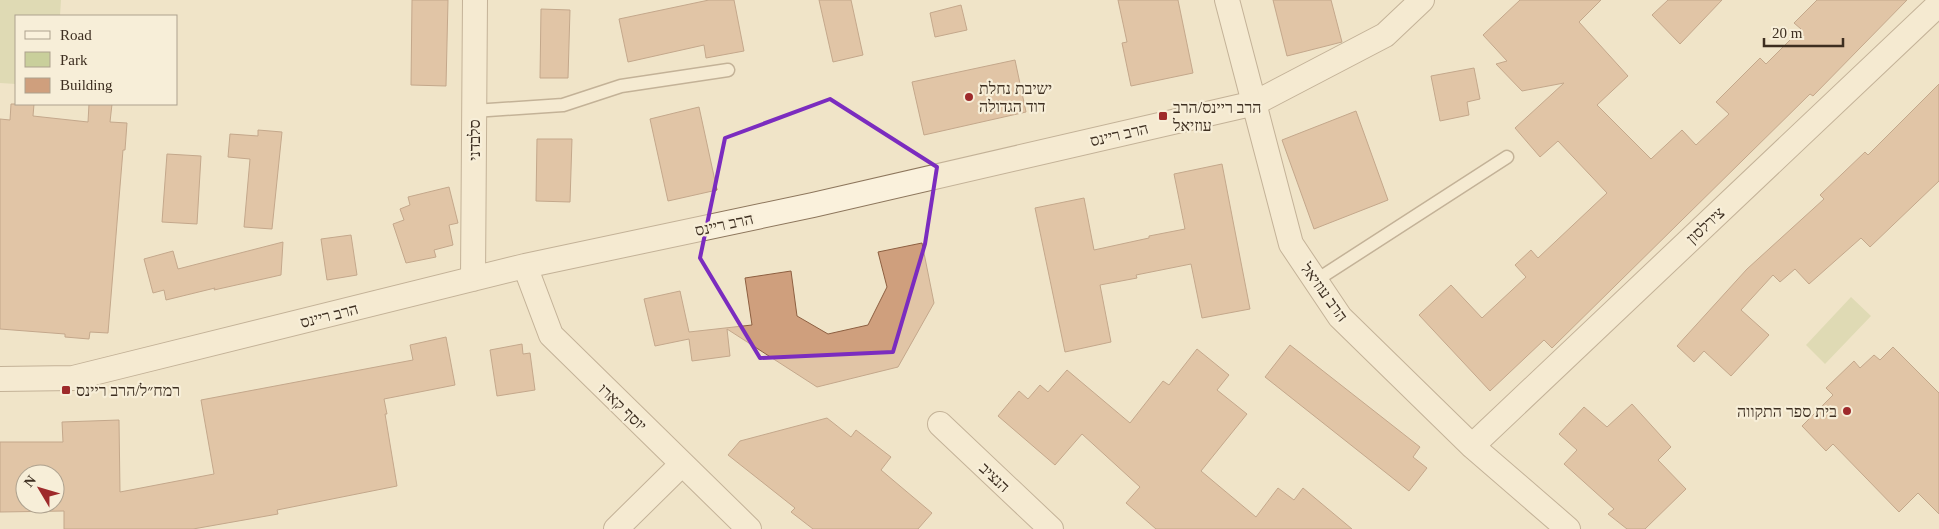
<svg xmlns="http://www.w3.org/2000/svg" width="1939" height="529" font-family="'Times New Roman',Heebo,serif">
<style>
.green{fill:#c9cf9b}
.building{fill:#cf9f7d;stroke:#8d5f41;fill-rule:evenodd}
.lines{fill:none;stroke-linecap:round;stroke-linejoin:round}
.service-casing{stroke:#8d765c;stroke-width:15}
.minor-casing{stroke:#8d765c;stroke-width:26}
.service{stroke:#faf1dc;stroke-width:12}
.minor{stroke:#faf1dc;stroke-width:24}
.marked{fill:none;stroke:#7b2cbf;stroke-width:4;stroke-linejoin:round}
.poi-dot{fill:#9e2a2b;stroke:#f7eed8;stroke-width:2}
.labels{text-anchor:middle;stroke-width:4.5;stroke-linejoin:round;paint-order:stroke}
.poi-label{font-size:16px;fill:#3d2e20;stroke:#f7eed8;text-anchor:start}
.street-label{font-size:16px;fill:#3d2e20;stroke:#f7eed8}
</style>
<rect width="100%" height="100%" fill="#f0e4c8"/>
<path class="green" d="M 0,0 L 61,0 L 60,16 L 16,16 L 16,84 L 0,83 Z
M 1851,297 L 1871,316 L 1825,364 L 1806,345 Z"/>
<path class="building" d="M 412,0 L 448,0 L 446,86 L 411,85 Z
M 709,0 L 734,0 L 744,51 L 706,58 L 704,45 L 628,62 L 619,19 Z
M 819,0 L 851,0 L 863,55 L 833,62 Z
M 1118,0 L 1178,0 L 1193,73 L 1131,86 L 1122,43 L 1127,42 Z
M 1273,0 L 1331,0 L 1342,42 L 1287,56 Z
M 1520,0 L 1601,0 L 1579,22 L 1628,76 L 1597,105 L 1651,159 L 1682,130 L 1696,145 L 1729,114 L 1716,102 L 1760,58 L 1766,64 L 1801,29 L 1794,23 L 1817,0 L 1907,0 L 1813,96 L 1810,94 L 1552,348 L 1544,340 L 1490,391 L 1419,315 L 1451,285 L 1482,318 L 1526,277 L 1515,265 L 1531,250 L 1538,258 L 1607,193 L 1558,141 L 1540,157 L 1515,128 L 1564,83 L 1522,91 L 1496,64 L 1507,61 L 1483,35 Z
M 1668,0 L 1722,0 L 1680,44 L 1652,15 Z
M 961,5 L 967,30 L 935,37 L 930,13 Z
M 541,9 L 570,10 L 568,78 L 540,78 Z
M 1015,60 L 1026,112 L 924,135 L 912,82 Z
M 1474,68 L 1480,99 L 1467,102 L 1469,115 L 1440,121 L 1431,76 Z
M 1939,84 L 1939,181 L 1870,247 L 1861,238 L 1809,284 L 1795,269 L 1780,282 L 1773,275 L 1741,310 L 1769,335 L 1731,376 L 1704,351 L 1694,362 L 1677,346 L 1747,269 L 1824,199 L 1820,195 L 1865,152 L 1868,155 Z
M 11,104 L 34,104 L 33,116 L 88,122 L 89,104 L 112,104 L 110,122 L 127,123 L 125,150 L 123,150 L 108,333 L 90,332 L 89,339 L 65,337 L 65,334 L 0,329 L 0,119 L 10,120 Z
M 699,107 L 717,190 L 668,201 L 650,119 Z
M 1356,111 L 1388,200 L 1314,229 L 1282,140 Z
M 258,130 L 282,132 L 272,229 L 244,227 L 250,159 L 228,157 L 230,134 L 258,136 Z
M 537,139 L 572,139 L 570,202 L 536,201 Z
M 167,154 L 201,156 L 197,224 L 162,222 Z
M 1222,164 L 1250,309 L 1202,318 L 1191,264 L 1136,275 L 1137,278 L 1100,285 L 1111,342 L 1065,352 L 1035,208 L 1084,198 L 1094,250 L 1149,238 L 1149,236 L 1185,229 L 1174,174 Z
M 449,187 L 458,223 L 449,225 L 453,245 L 434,250 L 436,257 L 406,263 L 393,224 L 404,220 L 400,209 L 410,205 L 408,197 Z
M 351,235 L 357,275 L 327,280 L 321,239 Z
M 283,242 L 281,275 L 214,290 L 215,288 L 166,300 L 164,290 L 153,293 L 144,259 L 173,251 L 178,269 Z
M 922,243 L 934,303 L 898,367 L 817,387 L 727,329 L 730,356 L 692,361 L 689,339 L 655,346 L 644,299 L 680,291 L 689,332 L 752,325 L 745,278 L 791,271 L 797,316 L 828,334 L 868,325 L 887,287 L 878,252 Z
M 446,337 L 455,385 L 384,399 L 387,414 L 385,414 L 397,486 L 277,510 L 278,514 L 193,529 L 64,529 L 64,511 L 0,512 L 0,442 L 63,442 L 62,422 L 119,420 L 120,492 L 214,474 L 201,400 L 413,360 L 410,345 ZM 25,474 L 55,474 L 55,504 L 25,504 Z
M 522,344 L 523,354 L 530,353 L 535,390 L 497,396 L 490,350 Z
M 1290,345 L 1420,447 L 1413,457 L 1427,468 L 1409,491 L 1265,377 Z
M 1893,347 L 1939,393 L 1939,514 L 1918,493 L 1899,512 L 1833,444 L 1826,451 L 1802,426 L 1833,395 L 1826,388 L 1854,361 L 1860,368 L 1874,355 L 1880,360 Z
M 1197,349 L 1229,375 L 1217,390 L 1247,414 L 1201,471 L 1256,517 L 1278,488 L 1294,500 L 1303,488 L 1352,529 L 1156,529 L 1126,503 L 1140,487 L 1082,434 L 1055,465 L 998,416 L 1019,391 L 1028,399 L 1040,385 L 1048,392 L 1067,370 L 1130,423 L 1163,381 L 1169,385 Z
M 1632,404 L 1671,447 L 1658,460 L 1686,489 L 1645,529 L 1627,529 L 1608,514 L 1614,509 L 1564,464 L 1577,450 L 1559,434 L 1584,407 L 1607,427 Z
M 827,418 L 851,437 L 856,430 L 891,457 L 881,470 L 932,513 L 918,529 L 813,529 L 791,512 L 795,508 L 728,455 L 740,441 Z"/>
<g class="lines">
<defs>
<path id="service" d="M 474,111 L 563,105 L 621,86 L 728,70
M 1315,281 L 1507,157"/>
<path id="minor" d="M 1227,0 L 1291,244 L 1340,317 L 1472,446 L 1568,529
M 525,266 L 551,335 L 749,529
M 473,279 L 475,0
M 0,379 L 73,378 L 525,266 L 813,205 L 1255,103 L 1385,35 L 1422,0
M 940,424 L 1051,529
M 1472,446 L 1939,4
M 616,529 L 682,464"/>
</defs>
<use href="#service" class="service-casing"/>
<use href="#minor" class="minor-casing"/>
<use href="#service" class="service"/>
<use href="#minor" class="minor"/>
</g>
<path d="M0 0H1939V529H0ZM 830,99 L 937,167 L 925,244 L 893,352 L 760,358 L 700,258 L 725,138 Z" fill="#f0e4c8" fill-opacity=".55" fill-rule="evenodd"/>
<path class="marked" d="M 830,99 L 937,167 L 925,244 L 893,352 L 760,358 L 700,258 L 725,138 Z"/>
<g class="poi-dot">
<circle cx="969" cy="97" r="5"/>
<rect x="1158" y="111" width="10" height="10" rx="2.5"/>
<rect x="61" y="385" width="10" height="10" rx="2.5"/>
<circle cx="1847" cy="411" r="5"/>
</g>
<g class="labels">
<g class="poi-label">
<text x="979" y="94">ישיבת נחלת<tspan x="979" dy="18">דוד הגדולה</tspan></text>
<text x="1173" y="113">הרב ריינס/הרב<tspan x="1173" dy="18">עוזיאל</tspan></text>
<text x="76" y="396">רמח״ל/הרב ריינס</text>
<text x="1837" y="417" text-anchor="end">בית ספר התקווה</text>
</g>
<g class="street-label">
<text transform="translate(1119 134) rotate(-13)" y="6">הרב ריינס</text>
<text transform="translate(474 140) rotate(-90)" y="6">סלבדני</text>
<text transform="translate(724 224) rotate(-12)" y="6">הרב ריינס</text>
<text transform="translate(1705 225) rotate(-43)" y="6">צירלסון</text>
<text transform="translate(1325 292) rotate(54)" y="6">הרב עוזיאל</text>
<text transform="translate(329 315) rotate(-14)" y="6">הרב ריינס</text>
<text transform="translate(623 407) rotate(44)" y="6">יוסף קארו</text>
<text transform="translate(995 477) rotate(43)" y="6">הנציב</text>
</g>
</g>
<rect x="15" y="15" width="162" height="90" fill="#f7eed8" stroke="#ada18e"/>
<rect x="25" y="31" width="25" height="8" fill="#faf1dc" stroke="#ada18e"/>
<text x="60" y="40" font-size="15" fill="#3d2e20">Road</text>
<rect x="25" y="52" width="25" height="15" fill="#c9cf9b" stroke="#ada18e"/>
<text x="60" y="65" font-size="15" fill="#3d2e20">Park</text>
<rect x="25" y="78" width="25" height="15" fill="#cf9f7d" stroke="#ada18e"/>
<text x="60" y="90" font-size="15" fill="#3d2e20">Building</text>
<g transform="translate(40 489) rotate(308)"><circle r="24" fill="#f7eed8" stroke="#ada18e"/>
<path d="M0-4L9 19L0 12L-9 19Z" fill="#9e2a2b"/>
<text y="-8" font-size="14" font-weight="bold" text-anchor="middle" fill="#3d2e20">N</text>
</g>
<path d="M1764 38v8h79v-8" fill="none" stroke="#3d2e20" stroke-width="2.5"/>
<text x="1772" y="38" font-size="15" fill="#3d2e20" stroke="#f7eed8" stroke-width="4" paint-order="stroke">20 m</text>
</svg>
